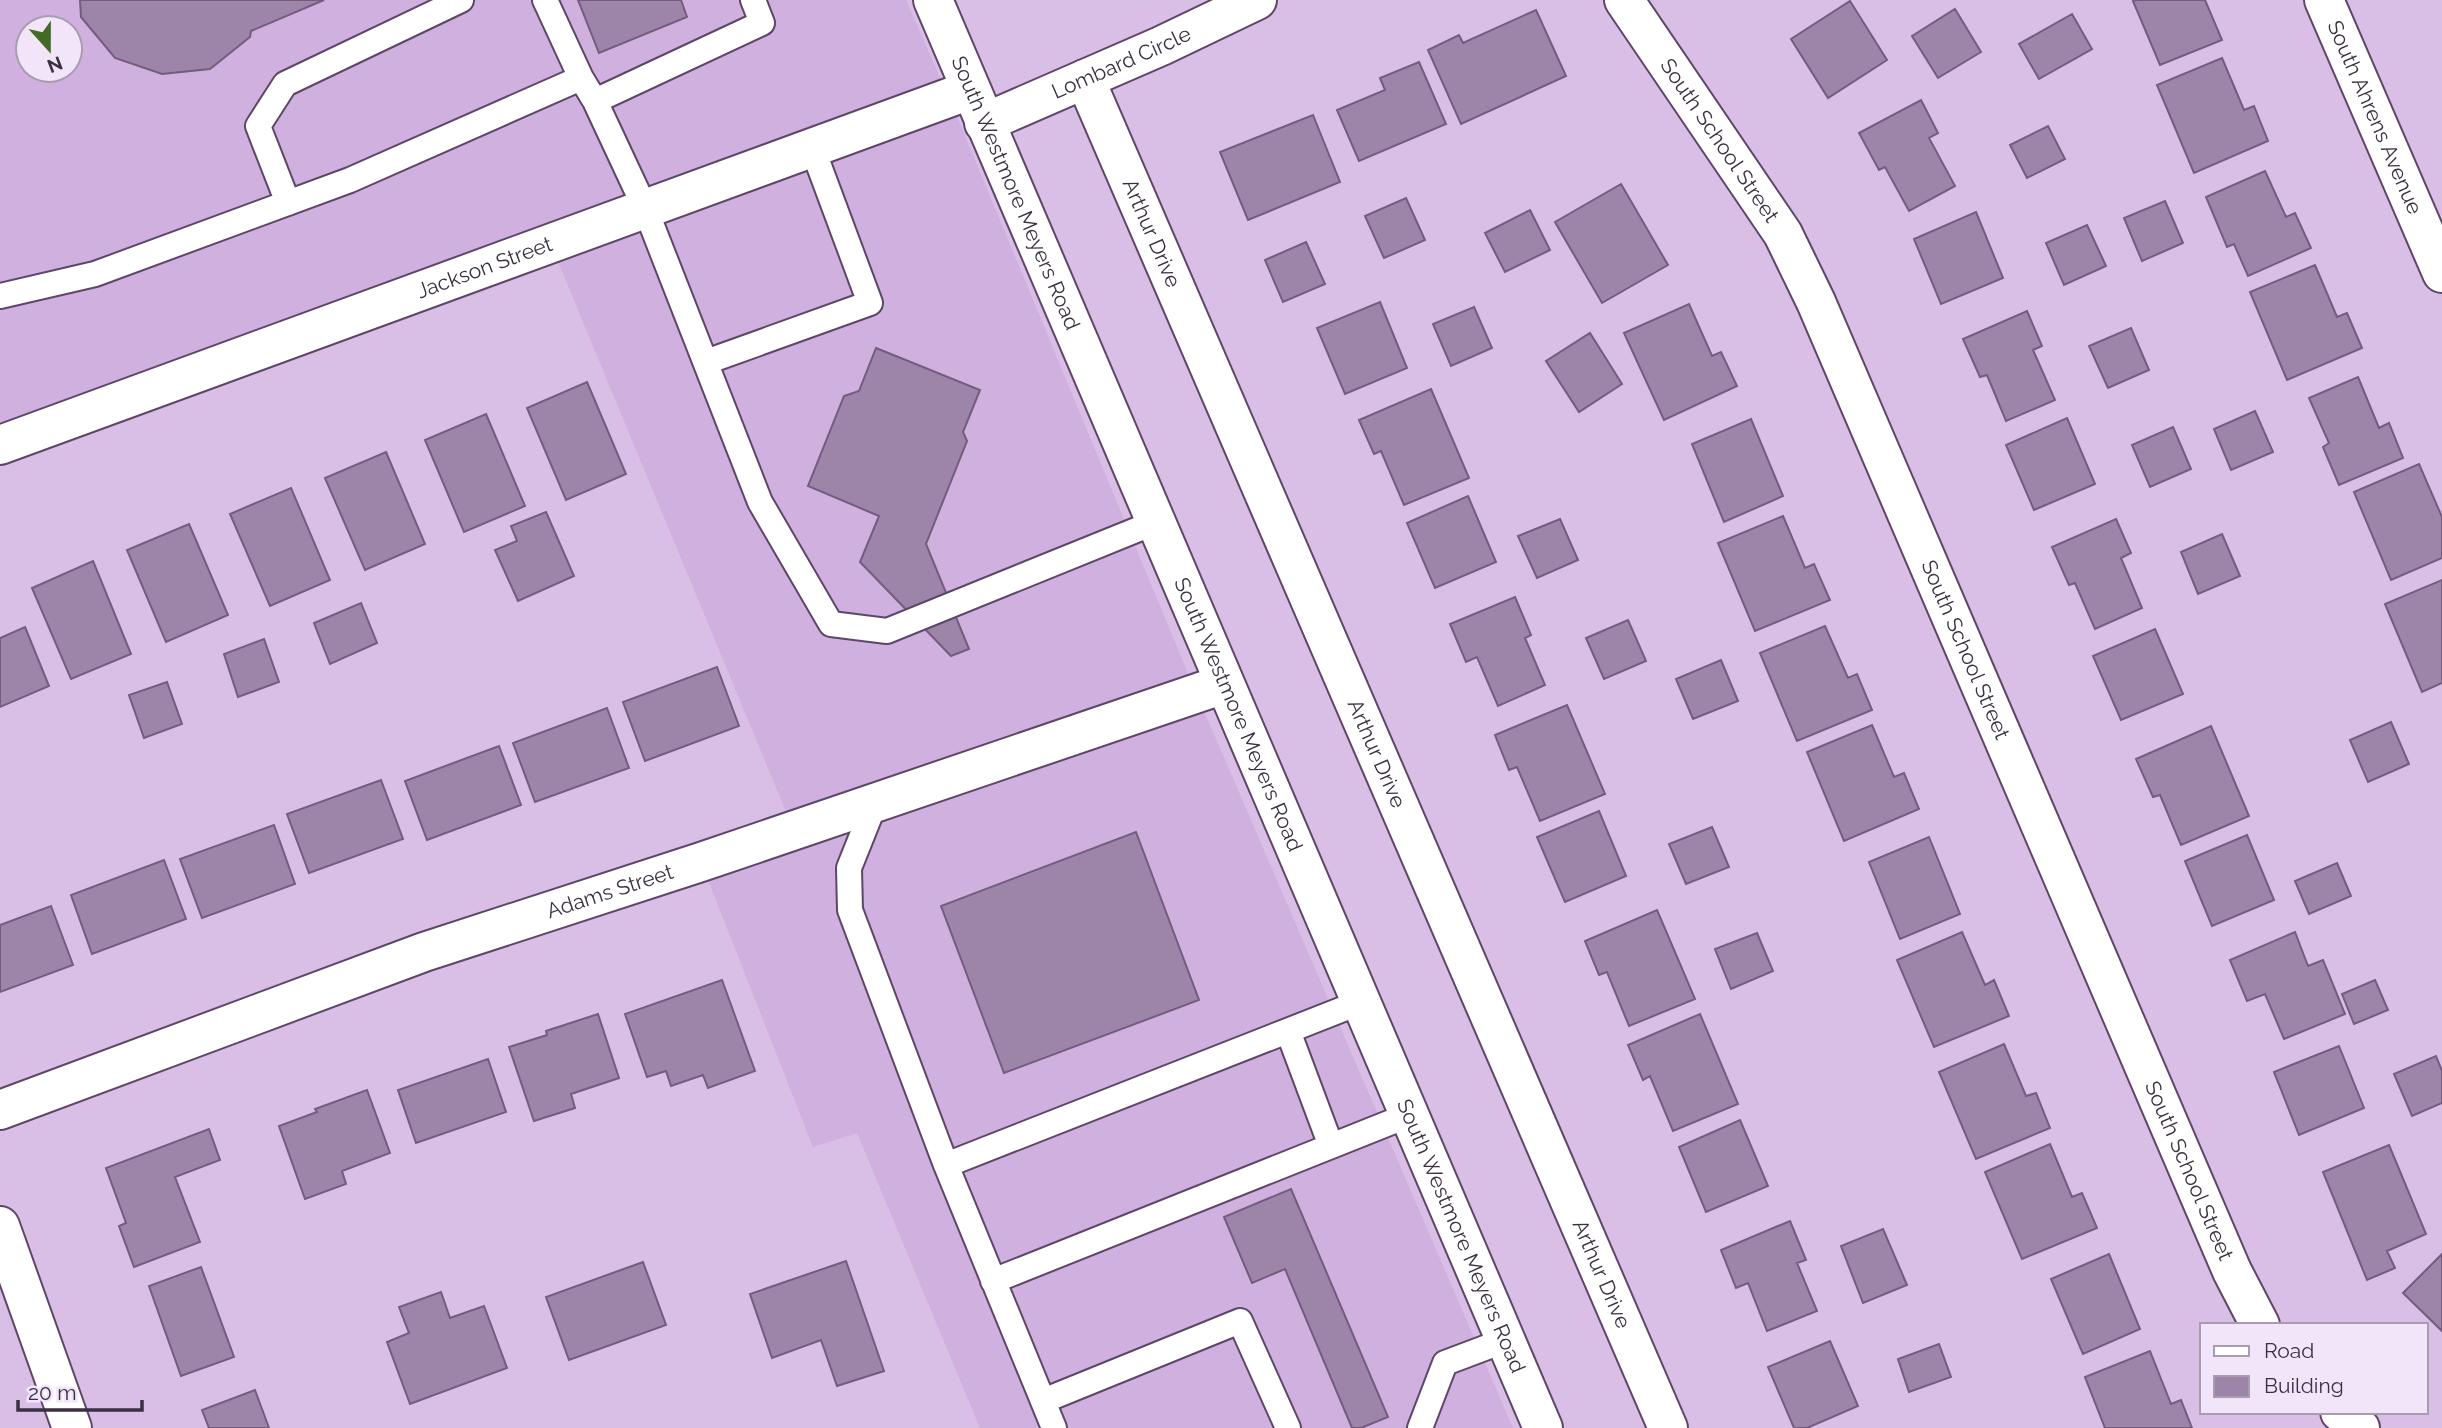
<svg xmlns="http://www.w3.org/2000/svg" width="2442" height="1428" font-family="Raleway,sans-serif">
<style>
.built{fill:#cfb0de;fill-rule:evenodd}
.building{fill:#9d84a9;stroke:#745c7f;stroke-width:2}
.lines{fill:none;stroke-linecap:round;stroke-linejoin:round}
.service-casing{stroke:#5e4669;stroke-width:28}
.minor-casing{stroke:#5e4669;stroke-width:42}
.tertiary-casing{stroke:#5e4669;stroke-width:42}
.service{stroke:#fff;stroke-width:24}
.minor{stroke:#fff;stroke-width:38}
.tertiary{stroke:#fff;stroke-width:38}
.labels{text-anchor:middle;stroke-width:5;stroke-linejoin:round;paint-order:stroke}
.street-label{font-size:21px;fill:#3a3040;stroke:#f2e5f9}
</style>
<rect width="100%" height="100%" fill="#d9bee6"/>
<path class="built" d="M 0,0 L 906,0 L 942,82 L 0,425 ZM 28,28 L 70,28 L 70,70 L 28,70 Z
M 956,114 L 1189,676 L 787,814 L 556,257 Z
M 1204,711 L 1513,1428 L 980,1428 L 857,1133 L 813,1147 L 701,862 Z"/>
<path class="building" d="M 80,0 L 324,0 L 251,31 L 250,37 L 210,69 L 162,74 L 115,58 L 81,17 Z
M 578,0 L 681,0 L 687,17 L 599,53 Z
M 2136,0 L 2205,0 L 2222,40 L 2160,65 L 2133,1 Z
M 1850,1 L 1887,60 L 1828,98 L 1791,39 Z
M 1955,9 L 1981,52 L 1938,78 L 1912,36 Z
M 1536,10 L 1566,76 L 1461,124 L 1428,50 L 1459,35 L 1463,43 Z
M 2072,14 L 2092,49 L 2039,79 L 2019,44 Z
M 2222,58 L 2244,110 L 2254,106 L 2268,141 L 2194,173 L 2157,85 Z
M 1419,62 L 1446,124 L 1359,161 L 1337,110 L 1385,90 L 1380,78 Z
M 1921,100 L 1938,133 L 1929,138 L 1955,186 L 1909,211 L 1885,167 L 1879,170 L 1859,133 Z
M 1313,115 L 1340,182 L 1248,220 L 1220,152 Z
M 2048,126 L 2065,159 L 2027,178 L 2010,145 Z
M 2265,171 L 2286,217 L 2295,213 L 2311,248 L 2248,276 L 2234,244 L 2227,247 L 2206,197 Z
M 1621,184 L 1668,265 L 1602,303 L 1555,222 Z
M 1406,198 L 1425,240 L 1384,258 L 1365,216 Z
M 2165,201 L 2183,243 L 2142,261 L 2124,218 Z
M 1530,210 L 1550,250 L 1505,272 L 1485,233 Z
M 1976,212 L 2003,278 L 1941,304 L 1914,239 Z
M 2087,225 L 2106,266 L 2064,285 L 2046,243 Z
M 1306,242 L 1325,284 L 1283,302 L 1265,260 Z
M 2315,265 L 2337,317 L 2347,313 L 2362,348 L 2287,380 L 2250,292 Z
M 1380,302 L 1407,368 L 1345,394 L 1317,328 Z
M 1689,304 L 1712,356 L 1721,352 L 1737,386 L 1664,420 L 1624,333 Z
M 1474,307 L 1492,348 L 1451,366 L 1433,324 Z
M 2027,311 L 2042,346 L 2033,350 L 2055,400 L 2006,421 L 1987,375 L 1980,377 L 1963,339 Z
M 2131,328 L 2149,370 L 2108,388 L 2089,346 Z
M 1590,333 L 1622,384 L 1579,412 L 1546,361 Z
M 876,348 L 980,390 L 963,432 L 967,441 L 926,544 L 969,649 L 951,656 L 860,562 L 879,516 L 808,486 L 844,396 L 859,391 Z
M 2358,377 L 2379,428 L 2389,423 L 2403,458 L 2339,485 L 2323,447 L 2329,443 L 2309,398 Z
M 587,382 L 626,474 L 566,500 L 527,408 Z
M 1431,389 L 1469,478 L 1404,505 L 1381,451 L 1374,454 L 1359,420 Z
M 2255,411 L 2273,452 L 2231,470 L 2214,429 Z
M 486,414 L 525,506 L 464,532 L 425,440 Z
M 2067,418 L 2095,484 L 2034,510 L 2006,445 Z
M 1751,419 L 1783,496 L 1724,522 L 1692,444 Z
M 2173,427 L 2191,469 L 2150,487 L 2132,445 Z
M 386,452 L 425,544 L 365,570 L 325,478 Z
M 2419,464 L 2442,517 L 2442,558 L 2391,580 L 2354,492 Z
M 291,488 L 330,580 L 270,606 L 230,514 Z
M 1468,496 L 1496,562 L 1435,588 L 1407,523 Z
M 546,512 L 574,576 L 518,601 L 495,550 L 517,541 L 511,526 Z
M 1783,516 L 1805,568 L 1814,564 L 1830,600 L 1755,631 L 1718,543 Z
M 1560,519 L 1578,560 L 1537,578 L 1518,536 Z
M 2116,519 L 2131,553 L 2121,558 L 2142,608 L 2095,629 L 2075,583 L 2069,585 L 2052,547 Z
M 189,524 L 228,615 L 166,642 L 127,550 Z
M 2222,534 L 2240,576 L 2198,594 L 2181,552 Z
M 93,561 L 131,654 L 71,679 L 32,588 Z
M 2442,580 L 2442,683 L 2422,692 L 2385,604 Z
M 1515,597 L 1531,635 L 1525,638 L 1545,685 L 1498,706 L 1477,657 L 1466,662 L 1450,624 Z
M 361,603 L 377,643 L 330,664 L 314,623 Z
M 1628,620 L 1646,661 L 1604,679 L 1586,638 Z
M 1825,626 L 1848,678 L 1857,674 L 1872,710 L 1797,741 L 1760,653 Z
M 25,627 L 49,686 L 0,707 L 0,638 Z
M 2155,629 L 2183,694 L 2121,720 L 2093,656 Z
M 264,639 L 279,682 L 238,697 L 224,654 Z
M 1721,660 L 1738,701 L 1693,719 L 1676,679 Z
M 717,667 L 739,726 L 645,761 L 623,702 Z
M 167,682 L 182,724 L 144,738 L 129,695 Z
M 1567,705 L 1605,794 L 1540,821 L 1517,767 L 1509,770 L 1495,735 Z
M 607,708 L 629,768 L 535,802 L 513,743 Z
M 2391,722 L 2409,764 L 2368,782 L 2350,740 Z
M 1872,725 L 1894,777 L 1904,773 L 1919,809 L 1844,841 L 1807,752 Z
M 2211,726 L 2249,816 L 2181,845 L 2160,795 L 2153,797 L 2136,759 Z
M 499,746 L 521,805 L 427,840 L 405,781 Z
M 381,780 L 403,839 L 309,873 L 287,814 Z
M 1599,811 L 1626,876 L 1565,902 L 1537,837 Z
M 274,825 L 295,884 L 202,918 L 180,859 Z
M 1712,827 L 1729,867 L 1686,884 L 1669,844 Z
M 1136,832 L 1199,1000 L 1004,1073 L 941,906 Z
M 2247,835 L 2274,900 L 2212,926 L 2185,861 Z
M 1929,837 L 1960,914 L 1900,939 L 1869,862 Z
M 164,860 L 186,919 L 92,954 L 71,895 Z
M 2337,863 L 2351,896 L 2309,914 L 2295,881 Z
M 51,906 L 73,965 L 0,992 L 0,925 Z
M 1657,910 L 1695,999 L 1629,1026 L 1607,972 L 1599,975 L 1585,941 Z
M 1962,932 L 1985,985 L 1994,980 L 2009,1016 L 1934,1047 L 1897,960 Z
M 2295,932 L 2308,966 L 2323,960 L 2345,1014 L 2284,1039 L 2265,994 L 2247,1001 L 2230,960 Z
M 1757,933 L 1773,971 L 1731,989 L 1715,949 Z
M 722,980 L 755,1071 L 708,1088 L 703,1075 L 671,1086 L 666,1071 L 647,1077 L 625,1014 Z
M 2375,980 L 2388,1010 L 2354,1024 L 2342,994 Z
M 598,1014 L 619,1078 L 571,1094 L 575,1108 L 534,1121 L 509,1047 L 547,1035 L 546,1031 Z
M 1700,1014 L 1738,1104 L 1673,1131 L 1650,1076 L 1643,1080 L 1628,1045 Z
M 2004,1044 L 2026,1096 L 2036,1093 L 2050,1128 L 1976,1159 L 1939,1072 Z
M 2339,1046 L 2364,1108 L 2299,1135 L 2274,1072 Z
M 2436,1056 L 2442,1071 L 2442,1103 L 2412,1116 L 2394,1074 Z
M 488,1059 L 506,1112 L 416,1143 L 398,1090 Z
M 367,1090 L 390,1153 L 342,1171 L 346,1184 L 305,1199 L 279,1126 L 317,1112 L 315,1109 Z
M 1740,1120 L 1768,1186 L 1706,1212 L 1679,1147 Z
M 209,1129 L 220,1160 L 175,1177 L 200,1242 L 134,1267 L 119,1226 L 126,1223 L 106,1168 Z
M 2050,1144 L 2072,1197 L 2082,1193 L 2097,1228 L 2022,1259 L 1985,1172 Z
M 2389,1145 L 2426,1234 L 2387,1251 L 2395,1268 L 2367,1280 L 2323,1172 Z
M 1291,1189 L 1388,1417 L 1361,1428 L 1352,1428 L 1285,1269 L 1252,1283 L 1224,1217 Z
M 1790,1221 L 1806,1260 L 1797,1263 L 1817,1311 L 1767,1331 L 1748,1283 L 1736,1288 L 1721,1250 Z
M 1883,1229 L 1907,1285 L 1863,1303 L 1841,1246 Z
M 2109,1254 L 2140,1329 L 2083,1354 L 2051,1279 Z
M 2442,1254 L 2442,1331 L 2403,1293 Z
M 846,1261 L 884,1371 L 837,1386 L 821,1340 L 772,1358 L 750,1294 Z
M 643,1262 L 666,1325 L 569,1360 L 546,1297 Z
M 201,1267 L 234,1357 L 181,1376 L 149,1286 Z
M 441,1292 L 450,1318 L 484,1306 L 507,1368 L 410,1404 L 387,1342 L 409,1333 L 399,1307 Z
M 1830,1341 L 1858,1406 L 1807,1428 L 1794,1428 L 1768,1367 Z
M 1939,1344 L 1951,1377 L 1909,1392 L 1898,1359 Z
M 2150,1351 L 2171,1404 L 2181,1400 L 2192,1428 L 2105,1428 L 2085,1377 Z
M 255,1390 L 269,1428 L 209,1428 L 202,1410 Z"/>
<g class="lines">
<defs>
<path id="service" d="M 545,0 L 581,78
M 753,0 L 762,23 L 595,101 L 645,208 L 760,502 L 831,624 L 887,631 L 1156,522
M 288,203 L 258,126 L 285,84 L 461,0
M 0,296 L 95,274 L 350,180 L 581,78 L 595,101
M 706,362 L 870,303 L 812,147
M 875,803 L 849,868 L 850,910 L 946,1165 L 1054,1428
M 1288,1031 L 1331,1146
M 946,1165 L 1361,1002
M 993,1281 L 1409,1115
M 1043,1401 L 1240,1321 L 1288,1428
M 1420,1428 L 1445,1363 L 1506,1340"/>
<g id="minor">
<path id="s1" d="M 1624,0 L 1783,234 L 1816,302 L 2232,1271 L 2260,1325"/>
<path id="s2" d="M 2324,0 L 2442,273"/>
<path id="s3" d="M 1085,79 L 1668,1428"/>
<path id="s4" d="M 984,123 L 1161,46 L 1257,0"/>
<path id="s5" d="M 0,445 L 970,90"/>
<path id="s6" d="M 0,1110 L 424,952 L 701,862 L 1224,684"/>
<path d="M 0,1226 L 72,1428"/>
<path d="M 2340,1412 L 2360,1428"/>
</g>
<g id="tertiary">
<path id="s7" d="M 933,0 L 1543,1428"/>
</g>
</defs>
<use href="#service" class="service-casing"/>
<use href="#minor" class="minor-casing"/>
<use href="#tertiary" class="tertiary-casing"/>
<use href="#service" class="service"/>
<use href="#minor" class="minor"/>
<use href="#tertiary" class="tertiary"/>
</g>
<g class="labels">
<g class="street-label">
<text dy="7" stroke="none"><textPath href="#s4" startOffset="150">Lombard Circle</textPath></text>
<text dy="7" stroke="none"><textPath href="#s2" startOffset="128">South Ahrens Avenue</textPath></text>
<text dy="7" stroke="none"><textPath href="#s1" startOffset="170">South School Street</textPath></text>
<text dy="7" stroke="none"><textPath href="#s7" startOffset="210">South Westmore Meyers Road</textPath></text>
<text dy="7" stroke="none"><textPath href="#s3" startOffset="168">Arthur Drive</textPath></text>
<text dy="7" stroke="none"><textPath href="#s5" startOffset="516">Jackson Street</textPath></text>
<text dy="7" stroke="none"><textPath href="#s1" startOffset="737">South School Street</textPath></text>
<text dy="7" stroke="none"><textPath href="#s7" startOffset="777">South Westmore Meyers Road</textPath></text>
<text dy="7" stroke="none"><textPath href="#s3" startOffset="735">Arthur Drive</textPath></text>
<text dy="7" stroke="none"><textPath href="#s6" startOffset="648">Adams Street</textPath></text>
<text dy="7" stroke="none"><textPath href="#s1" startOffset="1304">South School Street</textPath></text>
<text dy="7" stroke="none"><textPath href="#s7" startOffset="1344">South Westmore Meyers Road</textPath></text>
<text dy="7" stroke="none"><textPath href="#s3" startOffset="1302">Arthur Drive</textPath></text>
</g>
</g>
<rect x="2200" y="1323" width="228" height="91" fill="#f2e5f9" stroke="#a89daf" stroke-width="2"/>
<rect x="2214" y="1346" width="35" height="10" fill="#ffffff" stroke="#a89daf" stroke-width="2"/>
<text x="2264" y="1358" font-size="21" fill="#3a3040">Road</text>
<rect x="2214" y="1376" width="35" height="21" fill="#9d84a9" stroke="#a89daf" stroke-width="2"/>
<text x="2264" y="1393" font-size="21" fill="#3a3040">Building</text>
<g transform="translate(49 49) rotate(159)"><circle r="33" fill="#f2e5f9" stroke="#a89daf" stroke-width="2"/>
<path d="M0-5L12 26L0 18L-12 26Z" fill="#426b27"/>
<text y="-10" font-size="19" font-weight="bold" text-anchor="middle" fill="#3a3040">N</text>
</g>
<path d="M18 1400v10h124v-10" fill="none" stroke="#3a3040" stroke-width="3.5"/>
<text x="28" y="1400" font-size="21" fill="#3a3040" stroke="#f2e5f9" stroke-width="5" paint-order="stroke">20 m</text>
</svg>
